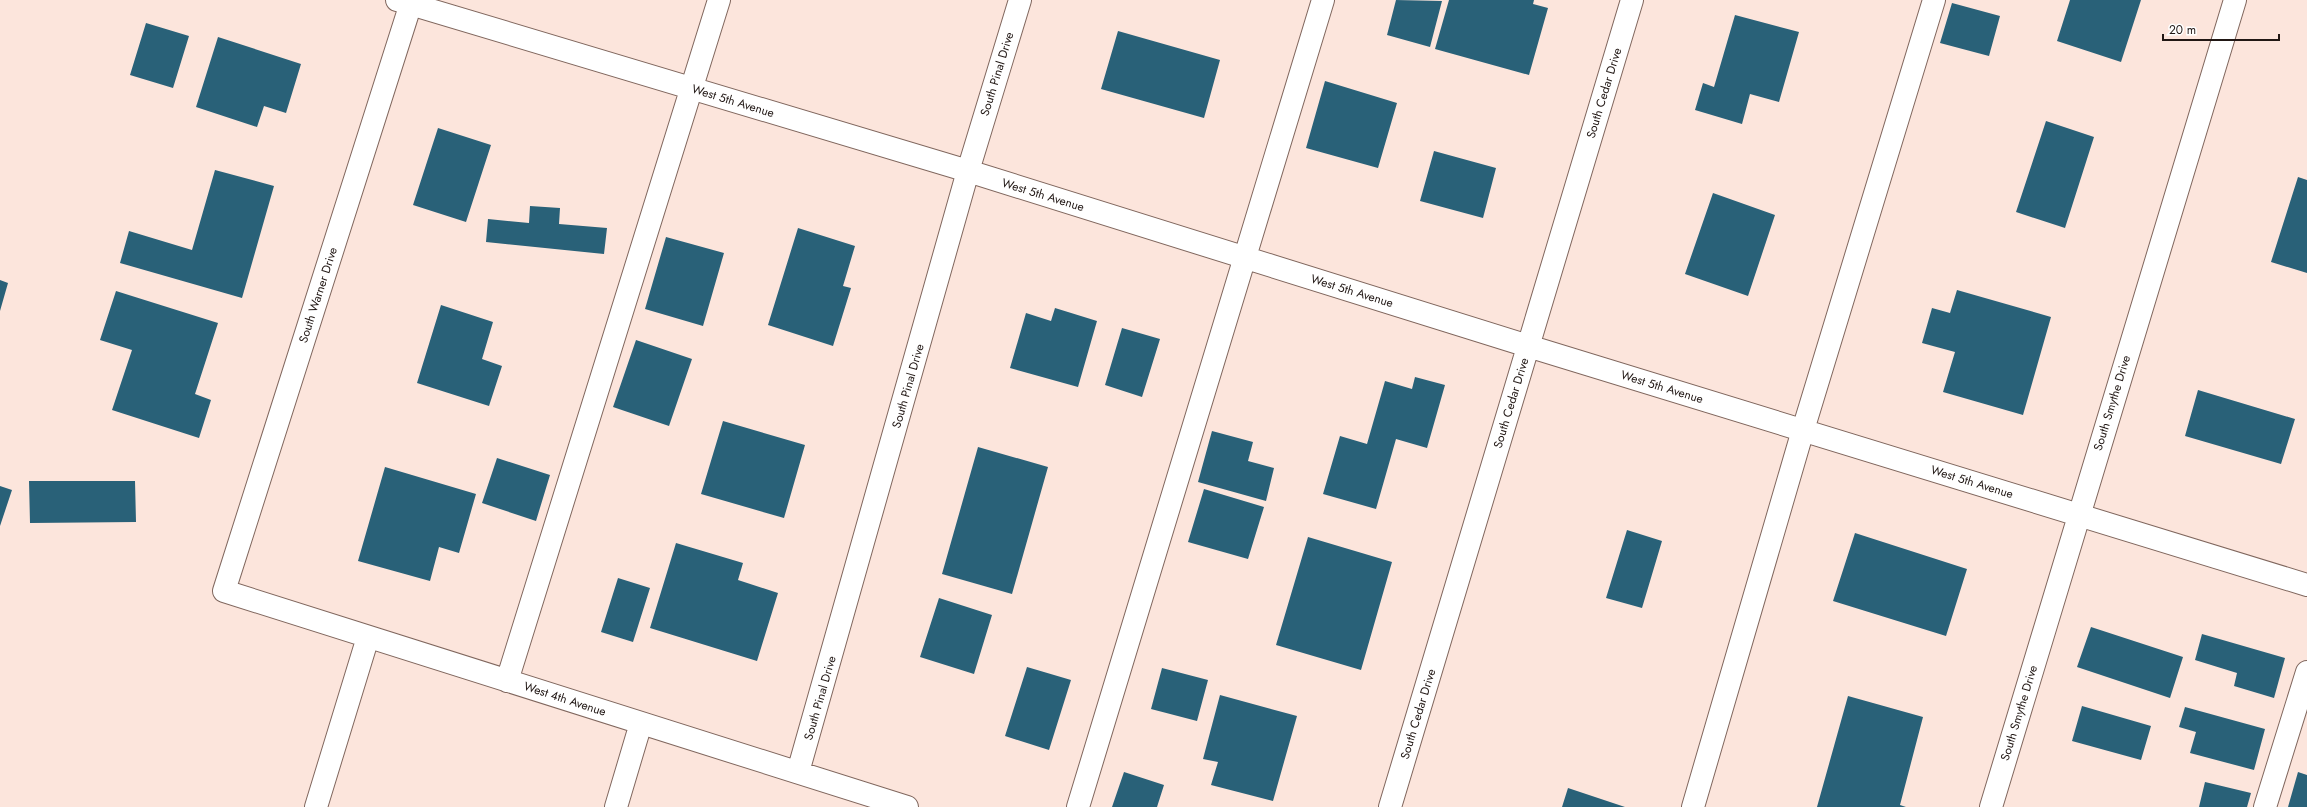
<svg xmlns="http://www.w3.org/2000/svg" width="2307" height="807" font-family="Jost,sans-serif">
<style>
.building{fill:#296178}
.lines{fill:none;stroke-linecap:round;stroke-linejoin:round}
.minor-casing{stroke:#80675e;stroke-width:24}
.minor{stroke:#fff;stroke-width:22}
.labels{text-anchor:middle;stroke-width:4;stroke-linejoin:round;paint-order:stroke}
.street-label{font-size:12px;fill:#211714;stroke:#fff}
</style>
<rect width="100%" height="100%" fill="#fce5dc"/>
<path class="building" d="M 1396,0 L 1442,1 L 1430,47 L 1387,35 Z
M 1449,0 L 1534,0 L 1533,4 L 1548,8 L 1529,75 L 1435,49 Z
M 2070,0 L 2141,0 L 2121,62 L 2057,41 Z
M 1952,3 L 2000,16 L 1989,56 L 1940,43 Z
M 1735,15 L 1799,32 L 1779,102 L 1750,94 L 1742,124 L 1695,110 L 1703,83 L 1714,87 Z
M 146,23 L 189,36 L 173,88 L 130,75 Z
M 1118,31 L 1220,60 L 1204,118 L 1101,89 Z
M 218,37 L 301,64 L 286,113 L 264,106 L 257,127 L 196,107 Z
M 1325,81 L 1397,103 L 1378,168 L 1306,148 Z
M 2046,121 L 2094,137 L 2065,228 L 2016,212 Z
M 438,128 L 491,145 L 466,222 L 413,205 Z
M 1434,151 L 1496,168 L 1483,218 L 1420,201 Z
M 215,170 L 274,186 L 242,298 L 120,263 L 129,231 L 192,250 Z
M 2298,177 L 2307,180 L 2307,273 L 2271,262 Z
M 1713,193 L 1775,215 L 1748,296 L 1685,274 Z
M 530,206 L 560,208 L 559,224 L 607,228 L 604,254 L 486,242 L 488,219 L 529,223 Z
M 798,228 L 855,246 L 843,286 L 851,288 L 833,346 L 768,325 Z
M 666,237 L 724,253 L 703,326 L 645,309 Z
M 0,280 L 8,283 L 0,311 Z
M 1957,290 L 2051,317 L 2023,415 L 1943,392 L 1955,352 L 1922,343 L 1932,308 L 1950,313 Z
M 116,291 L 218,323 L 195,394 L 211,400 L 199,438 L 112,410 L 132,350 L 100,340 Z
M 441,305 L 493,322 L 482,359 L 502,366 L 489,406 L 417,383 Z
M 1055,308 L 1097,321 L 1078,387 L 1010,368 L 1026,313 L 1051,321 Z
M 1122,328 L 1160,339 L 1142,397 L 1105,385 Z
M 636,340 L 692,359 L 669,426 L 613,407 Z
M 1415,377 L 1445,385 L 1427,448 L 1396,439 L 1376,509 L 1323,494 L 1340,436 L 1367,444 L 1385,381 L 1412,389 Z
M 2198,390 L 2295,419 L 2281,464 L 2185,436 Z
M 723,421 L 805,445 L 784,518 L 701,494 Z
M 1212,431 L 1253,442 L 1248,461 L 1274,468 L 1266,501 L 1198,482 Z
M 978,447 L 1048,467 L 1012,594 L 942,574 Z
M 497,458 L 550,475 L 536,521 L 482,503 Z
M 385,467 L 476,494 L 459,553 L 439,547 L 430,581 L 358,561 Z
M 29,481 L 135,481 L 136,522 L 30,523 Z
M 0,486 L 12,490 L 0,526 Z
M 1204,489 L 1264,507 L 1248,559 L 1188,542 Z
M 1627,530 L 1662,541 L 1642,608 L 1606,598 Z
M 1855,533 L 1967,569 L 1946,636 L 1833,601 Z
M 1308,537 L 1392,562 L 1361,670 L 1276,645 Z
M 676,543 L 743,563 L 738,580 L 778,593 L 757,661 L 650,628 Z
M 618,578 L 650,588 L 633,642 L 601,632 Z
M 939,598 L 992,615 L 974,674 L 920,657 Z
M 2091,627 L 2183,657 L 2170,698 L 2077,667 Z
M 2202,634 L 2285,658 L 2274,698 L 2234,686 L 2237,673 L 2195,660 Z
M 1027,667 L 1071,680 L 1049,750 L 1005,736 Z
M 1162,668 L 1208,680 L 1197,721 L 1151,709 Z
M 1220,695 L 1297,716 L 1273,801 L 1211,785 L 1218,762 L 1203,759 Z
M 1848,696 L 1923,717 L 1900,805 L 1906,807 L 1817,807 Z
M 2082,706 L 2151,726 L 2141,760 L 2072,741 Z
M 2185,707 L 2265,729 L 2254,770 L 2190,753 L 2196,732 L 2179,727 Z
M 1124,772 L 1164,785 L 1157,807 L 1112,807 Z
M 2298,772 L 2307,775 L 2307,807 L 2288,807 Z
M 2205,782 L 2251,793 L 2247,807 L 2199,807 Z
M 1568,788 L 1625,807 L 1562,807 Z"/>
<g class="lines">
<defs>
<path id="minor" d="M 397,0 L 968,171 L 1528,346 L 2307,585
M 412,0 L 224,591 L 907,807
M 507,681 L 719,0
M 798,772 L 968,171 L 1020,0
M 316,807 L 368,637
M 616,807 L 641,723
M 1078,807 L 1323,0
M 1390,807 L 1632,0
M 1693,807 L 1803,430 L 1934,0
M 1991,807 L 2235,0
M 2265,807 L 2307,672"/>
</defs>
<use href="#minor" class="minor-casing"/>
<use href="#minor" class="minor"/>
</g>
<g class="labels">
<g class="street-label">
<text transform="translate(997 74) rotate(-73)" y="4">South Pinal Drive</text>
<text transform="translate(1604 93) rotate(-73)" y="4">South Cedar Drive</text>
<text transform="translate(733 101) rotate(17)" y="4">West 5th Avenue</text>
<text transform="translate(1043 195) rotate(17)" y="4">West 5th Avenue</text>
<text transform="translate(1352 291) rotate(17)" y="4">West 5th Avenue</text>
<text transform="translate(318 295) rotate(-72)" y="4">South Warner Drive</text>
<text transform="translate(908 386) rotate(-74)" y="4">South Pinal Drive</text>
<text transform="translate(1662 387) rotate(17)" y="4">West 5th Avenue</text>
<text transform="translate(1511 403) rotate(-73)" y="4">South Cedar Drive</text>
<text transform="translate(2112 403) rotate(-73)" y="4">South Smythe Drive</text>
<text transform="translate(1972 482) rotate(17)" y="4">West 5th Avenue</text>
<text transform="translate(820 698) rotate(-74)" y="4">South Pinal Drive</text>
<text transform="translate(565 699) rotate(18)" y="4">West 4th Avenue</text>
<text transform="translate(2019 713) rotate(-73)" y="4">South Smythe Drive</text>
<text transform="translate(1418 714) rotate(-73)" y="4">South Cedar Drive</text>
</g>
</g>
<path d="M2163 34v6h116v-6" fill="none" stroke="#211714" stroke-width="2"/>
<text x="2169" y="34" font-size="12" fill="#211714" stroke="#ffffff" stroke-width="3" paint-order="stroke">20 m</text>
</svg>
